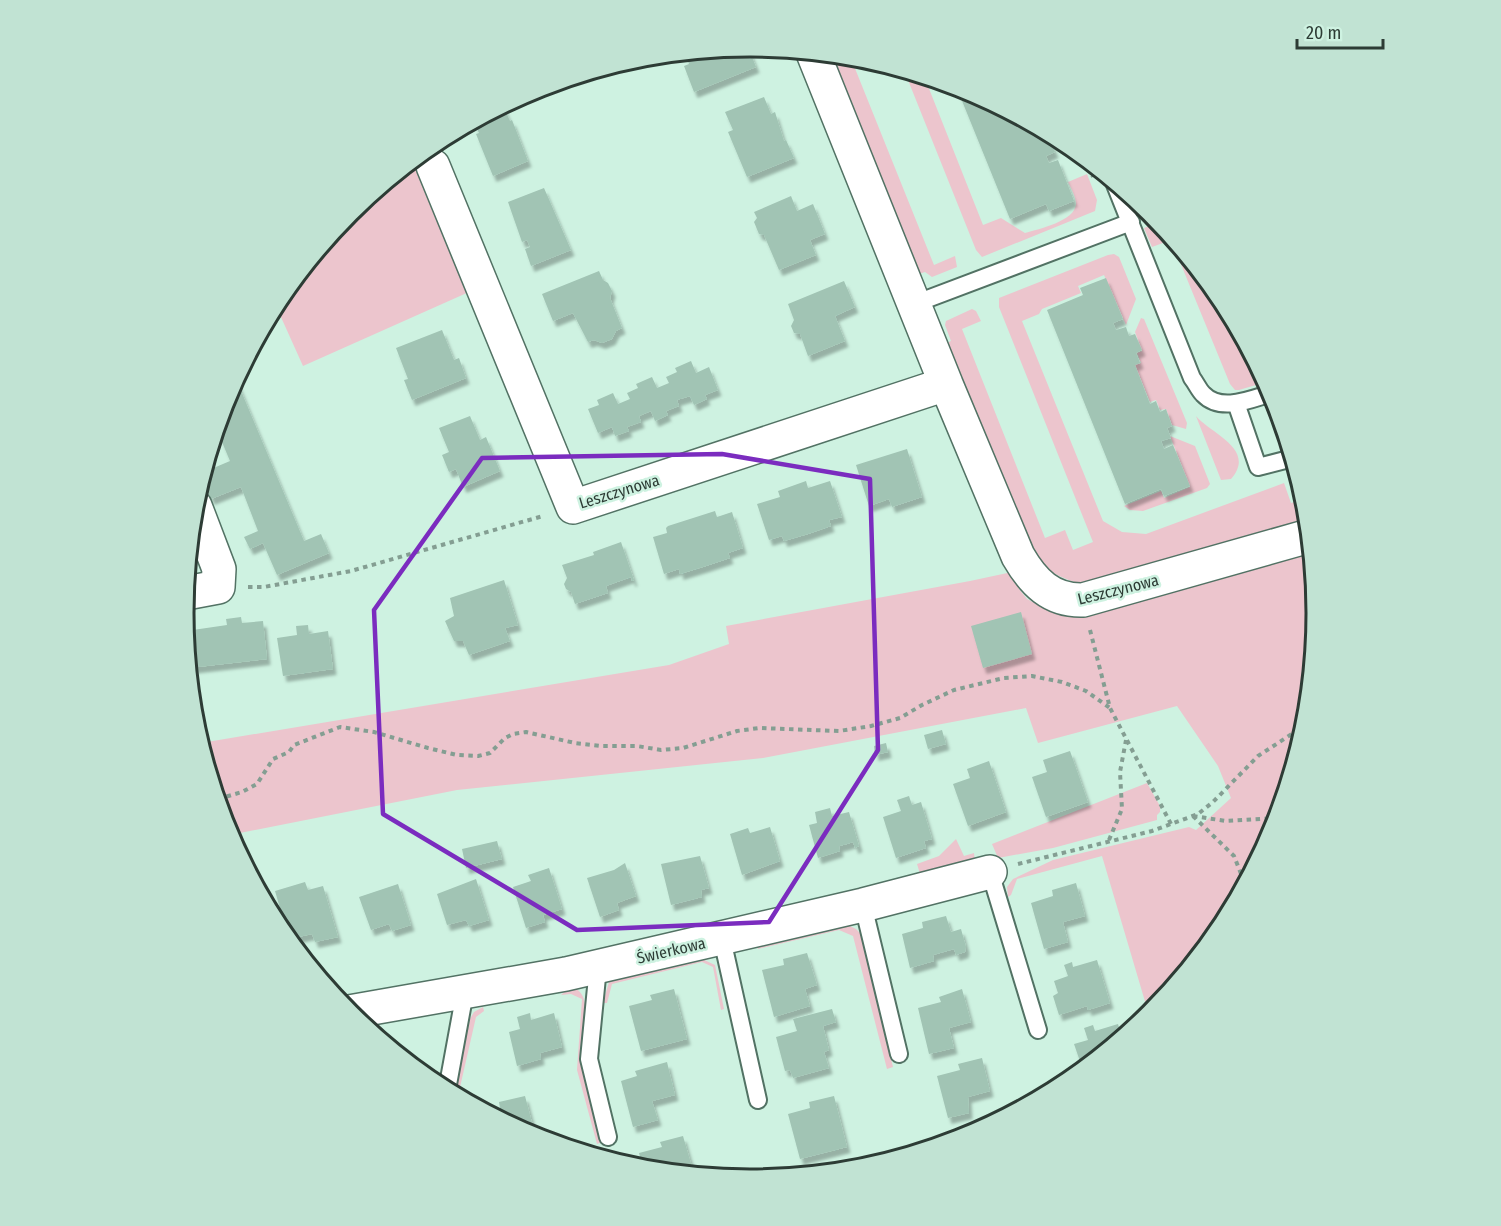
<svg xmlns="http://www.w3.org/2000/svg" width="1501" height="1226" font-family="'Fira Sans Condensed',sans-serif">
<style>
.green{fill:#ecc5cd}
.building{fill:#a1c4b4;filter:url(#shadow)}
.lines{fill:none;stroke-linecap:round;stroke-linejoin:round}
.service-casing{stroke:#527264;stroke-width:20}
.minor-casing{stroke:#527264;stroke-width:36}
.path{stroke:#849e92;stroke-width:4;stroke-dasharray:4.5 4.5;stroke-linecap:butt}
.service{stroke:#fff;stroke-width:16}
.minor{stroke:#fff;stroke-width:33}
.marked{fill:none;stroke:#7b2cbf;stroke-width:4.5;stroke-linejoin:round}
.labels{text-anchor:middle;stroke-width:5;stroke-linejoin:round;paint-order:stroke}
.street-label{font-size:16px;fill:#2d3c35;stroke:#cef2e1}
.rim{fill:none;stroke:#2d3c35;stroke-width:3}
</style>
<defs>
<filter id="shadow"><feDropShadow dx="3.5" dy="6" stdDeviation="1.5" flood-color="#0004"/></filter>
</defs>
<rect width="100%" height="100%" fill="#cef2e1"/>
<path class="green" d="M 822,54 L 850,56 L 934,265 L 955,256 L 957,267 L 932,277 L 925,272 L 913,276 Z
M 904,70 L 924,76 L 983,225 L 1001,218 L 1025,233 C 1039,229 1075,221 1076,204 C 1076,197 1071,188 1068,182 L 1087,174 L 1097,200 L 1095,211 L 982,257 L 976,250 Z
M 415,159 L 469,292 L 303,366 L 276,306 L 280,298 L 350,212 Z
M 1159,222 L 1222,299 L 1266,382 L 1239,390 L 1235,390 L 1230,384 L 1171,240 L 1152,247 L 1144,228 Z
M 1114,254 L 1119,257 L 1136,299 L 1126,325 L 1104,275 L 1078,286 L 1081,293 L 1042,309 L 1039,314 L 1022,321 L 1103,521 L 1122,532 L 1146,534 L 1284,483 L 1291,503 L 1305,499 L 1308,526 L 1085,585 C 1059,578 1045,570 1025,552 L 941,346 L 951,341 L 945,325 L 946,321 L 972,309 L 976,311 L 981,321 L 962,329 L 1045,538 L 1065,530 L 1073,550 L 1093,542 L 999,307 L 999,298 L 1108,255 Z
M 1141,318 L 1144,319 L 1187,423 L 1186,429 L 1172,425 L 1166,409 L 1160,410 L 1156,400 L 1150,402 L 1135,365 L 1141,363 L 1137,353 L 1142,351 L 1135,332 Z
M 1196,416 C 1211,434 1257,449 1231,479 L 1221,480 Z
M 1170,436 L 1195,446 L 1210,484 L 1207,488 L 1143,511 L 1130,510 L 1124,506 L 1161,491 L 1164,498 L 1190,487 Z
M 1311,547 L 1317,613 L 1306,724 L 1274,830 L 1221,928 L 1149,1015 L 1102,856 L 1017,879 L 1011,895 L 1008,897 L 1007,887 L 1013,879 L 1053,860 L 1189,827 L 1196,830 L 1231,798 L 1218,766 L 1177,706 L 1038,743 L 1026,708 L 763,758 L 457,790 L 230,835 L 201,743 L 669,665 L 729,644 L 726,626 L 970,581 L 1012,572 L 1019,589 L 1027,599 L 1052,612 L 1096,607 Z
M 1147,783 L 1160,806 L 1160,812 L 1157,815 L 1157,820 L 1053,848 L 998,858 L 992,844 Z
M 956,839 L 964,856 L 974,853 L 975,862 L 921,877 L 917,864 L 939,856 Z
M 846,924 L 856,929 L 861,934 L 893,1067 L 887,1069 L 853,936 L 839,930 L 758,949 L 756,945 Z
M 700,958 L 715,965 L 724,1009 L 721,1010 L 713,967 L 702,962 L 612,984 L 607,1003 L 603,1003 L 609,982 L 615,979 Z
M 576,989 C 594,998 582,1043 582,1060 C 582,1083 596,1119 602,1142 L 597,1144 L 577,1070 L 582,999 L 571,994 L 561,995 L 566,990 Z
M 483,1007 L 484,1011 L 476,1017 L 458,1096 L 458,1079 L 470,1019 L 474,1012 Z"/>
<path class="building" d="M 748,47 L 756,67 L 694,92 L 684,66 L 689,64 L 685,53 Z
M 956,86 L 968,90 L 1055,137 L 1057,141 L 1051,143 L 1055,152 L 1046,156 L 1049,163 L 1058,160 L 1074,201 L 1049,211 L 1046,204 L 1010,219 Z
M 764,97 L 771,114 L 775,112 L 784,141 L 786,140 L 794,158 L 747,177 L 728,132 L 733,130 L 725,112 Z
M 503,106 L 510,121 L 512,120 L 528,161 L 493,176 L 476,134 L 479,133 L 474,122 Z
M 544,188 L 571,250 L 531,266 L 525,249 L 530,247 L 527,240 L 522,242 L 508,202 Z
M 791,196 L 797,211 L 813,204 L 825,234 L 810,240 L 816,255 L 779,270 L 764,235 L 759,234 L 754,222 L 757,218 L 754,212 Z
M 599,271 L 603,280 L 608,283 L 612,291 L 610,298 L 622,328 L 616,331 L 612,339 L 602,343 L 594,340 L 588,342 L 573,313 L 553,321 L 542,294 Z
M 1106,278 L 1123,319 L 1113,323 L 1116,330 L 1126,327 L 1129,336 L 1135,334 L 1142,350 L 1136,353 L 1140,363 L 1135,365 L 1150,404 L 1156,401 L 1160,412 L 1166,409 L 1172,426 L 1167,428 L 1171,438 L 1161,441 L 1164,449 L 1173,445 L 1190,486 L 1164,496 L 1161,489 L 1125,504 L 1047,310 L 1083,295 L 1080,288 Z
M 844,281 L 855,307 L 835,316 L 845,341 L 808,356 L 800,334 L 794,333 L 791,326 L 794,320 L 788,304 Z
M 442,330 L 454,360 L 459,358 L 466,378 L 412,400 L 404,380 L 408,379 L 396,348 Z
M 691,361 L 696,373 L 709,367 L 718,390 L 705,395 L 707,399 L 694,405 L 690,396 L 677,400 L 679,406 L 666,411 L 668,415 L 655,421 L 651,411 L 639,416 L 641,422 L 627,427 L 629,431 L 615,436 L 612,427 L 598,433 L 588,409 L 599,405 L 597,400 L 613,393 L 618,404 L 630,399 L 627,393 L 638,388 L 636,384 L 652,377 L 657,388 L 669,383 L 666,377 L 677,372 L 675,368 Z
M 236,379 L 304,541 L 321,534 L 329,553 L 277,575 L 263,543 L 250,549 L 244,537 L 258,531 L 241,487 L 211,499 L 202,479 L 204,472 L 230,461 L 217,430 L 227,396 Z
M 470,416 L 480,440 L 486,437 L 500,471 L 463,487 L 456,469 L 449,472 L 442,455 L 449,452 L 439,428 Z
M 907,449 L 922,497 L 892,507 L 889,499 L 869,506 L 856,465 Z
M 806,481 L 808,488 L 830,481 L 842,517 L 829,520 L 831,526 L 808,534 L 784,541 L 782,536 L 769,540 L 757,504 L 780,497 L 778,491 Z
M 715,511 L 717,517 L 732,512 L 743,548 L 728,553 L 730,558 L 706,566 L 680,574 L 679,569 L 664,574 L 653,537 L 667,533 L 666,528 L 668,526 Z
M 621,542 L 634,580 L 632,581 L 631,577 L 606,586 L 608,593 L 575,604 L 571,592 L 566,589 L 564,584 L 567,578 L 562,565 L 594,555 L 593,552 Z
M 504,580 L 518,625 L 505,628 L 510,641 L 469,655 L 463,641 L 454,641 L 445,621 L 454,616 L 450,598 Z
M 1021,612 L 1032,654 L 983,668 L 971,626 Z
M 241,617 L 242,623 L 263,621 L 267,659 L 189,668 L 186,631 L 227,625 L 226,619 Z
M 308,625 L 309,634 L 328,631 L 333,669 L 283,676 L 277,638 L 297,635 L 296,626 Z
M 942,730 L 946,744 L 928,749 L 924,735 Z
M 886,743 L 888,752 L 875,755 L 874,746 Z
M 1070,751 L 1088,802 L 1046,817 L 1032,777 L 1047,772 L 1043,760 Z
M 989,761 L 1006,812 L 968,826 L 953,784 L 970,778 L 967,769 Z
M 909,796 L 912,805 L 921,802 L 932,839 L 924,841 L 926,848 L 896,858 L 883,817 L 901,811 L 897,800 Z
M 830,808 L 832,816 L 849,812 L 859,846 L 855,848 L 853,842 L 847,844 L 839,846 L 840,851 L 818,858 L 809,825 L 817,823 L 815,812 Z
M 770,827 L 780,861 L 742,875 L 730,834 L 748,828 L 750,833 Z
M 497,841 L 502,859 L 466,868 L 462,849 Z
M 700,856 L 709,888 L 701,890 L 702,897 L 671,905 L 661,864 Z
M 625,863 L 636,896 L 617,903 L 619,910 L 600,917 L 587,878 L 614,870 Z
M 549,868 L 562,909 L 543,915 L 545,922 L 526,928 L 513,887 L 531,881 L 528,875 Z
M 476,879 L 489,920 L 469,926 L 466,920 L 447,925 L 437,894 Z
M 305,882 L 308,890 L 323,886 L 338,937 L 315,942 L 312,934 L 289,939 L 275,891 Z
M 1076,883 L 1085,916 L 1063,922 L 1068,942 L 1044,949 L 1031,903 L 1053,896 L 1052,890 Z
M 398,884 L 411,925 L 392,931 L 389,924 L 371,930 L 359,897 Z
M 946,916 L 951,932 L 961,929 L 966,947 L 965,952 L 956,955 L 954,949 L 933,955 L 934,961 L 910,968 L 902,934 L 923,928 L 922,922 Z
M 807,953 L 817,985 L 805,989 L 810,1006 L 774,1017 L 762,970 L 784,965 L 783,959 Z
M 1097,960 L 1110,1003 L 1088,1010 L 1087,1006 L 1059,1015 L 1053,996 L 1058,993 L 1054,981 L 1068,976 L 1064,965 L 1072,962 L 1073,967 Z
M 674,989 L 687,1039 L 641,1051 L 629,1006 L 652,1000 L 650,995 Z
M 962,989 L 971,1022 L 949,1028 L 954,1048 L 929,1054 L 918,1008 L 941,1002 L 939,997 Z
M 832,1009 L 836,1022 L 823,1026 L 829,1050 L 824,1052 L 829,1068 L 793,1078 L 790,1070 L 785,1071 L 776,1037 L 797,1031 L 793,1019 Z
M 530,1013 L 531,1020 L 554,1013 L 562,1047 L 540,1053 L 541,1059 L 517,1066 L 509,1032 L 520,1029 L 517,1017 Z
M 1118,1024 L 1122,1037 L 1083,1070 L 1074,1044 L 1088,1040 L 1084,1028 L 1093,1025 L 1095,1031 Z
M 982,1058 L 990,1091 L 968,1097 L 969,1113 L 948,1118 L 937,1076 L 960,1070 L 958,1064 Z
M 667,1062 L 675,1095 L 652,1101 L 658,1120 L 633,1127 L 621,1081 L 637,1076 L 635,1071 Z
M 525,1096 L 535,1134 L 532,1135 L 488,1112 L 500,1108 L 499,1102 Z
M 834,1096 L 847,1147 L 800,1159 L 788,1114 L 810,1108 L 809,1102 Z
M 683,1136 L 694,1174 L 643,1169 L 639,1153 L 662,1147 L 660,1142 Z"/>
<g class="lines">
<defs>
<path id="service" d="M 1114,182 L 1192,378 C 1196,383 1199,390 1203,394 C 1221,413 1251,399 1272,393
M 914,304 L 1131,222
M 1236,403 L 1258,467 L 1293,458
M 990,872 L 1038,1030
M 863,905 L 899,1054
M 722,939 L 758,1100
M 598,967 L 589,1059 L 608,1137
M 447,1090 L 465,992"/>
<path id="minor" d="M 813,53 L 946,384
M 433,166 L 573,507 L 946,384 L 1018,556 C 1033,582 1051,601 1083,600 L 1309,536
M 186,593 L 218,587 L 219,569 L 195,506
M 349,1012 L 566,974 L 863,905 L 990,872"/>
</defs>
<use href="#service" class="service-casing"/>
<use href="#minor" class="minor-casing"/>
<path class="path" d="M 1085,159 L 1093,177
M 248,587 L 264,587 L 351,571 L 543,516
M 1090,630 L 1110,708 L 1171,824
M 218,799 L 242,792 L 257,784 L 273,759 L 289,752 L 294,745 L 340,727 L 374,732 L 428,748 L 457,755 L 478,756 L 490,753 L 505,738 L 513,734 L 526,732 L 575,743 L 602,746 L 637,746 L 661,750 L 683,748 L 737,731 L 759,728 L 839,731 L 871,726 L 900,718 L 922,705 L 954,690 L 1004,678 L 1032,676 L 1062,682 L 1086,691 L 1110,708
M 1193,816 L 1234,856 L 1245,884
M 1193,816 L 1226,821 L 1277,818
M 1109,840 L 1122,809 L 1120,772 L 1126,740
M 1018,864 L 1152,831 L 1198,814 L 1213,802 L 1258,756 L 1301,728 L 1309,695"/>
<use href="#service" class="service"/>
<use href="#minor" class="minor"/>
</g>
<path class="marked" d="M 722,454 L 870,479 L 878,750 L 769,922 L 577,930 L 383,814 L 374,610 L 482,458 Z"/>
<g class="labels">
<g class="street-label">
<text transform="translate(619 491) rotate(-17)" y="6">Leszczynowa</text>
<text transform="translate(1118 589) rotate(-14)" y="6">Leszczynowa</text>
<text transform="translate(671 950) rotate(-13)" y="6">Świerkowa</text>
</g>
</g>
<path d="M0 0H1501V1226H0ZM194 613a556 556 0 1 1 1112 0a556 556 0 1 1-1112 0Z" fill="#c1e3d3" fill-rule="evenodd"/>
<path class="rim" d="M194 613a556 556 0 1 1 1112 0a556 556 0 1 1-1112 0Z"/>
<path d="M1297 39v9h86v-9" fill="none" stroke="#2d3c35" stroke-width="3"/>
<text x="1306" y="39" font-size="18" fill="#2d3c35" stroke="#cef2e1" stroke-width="4.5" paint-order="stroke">20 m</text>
</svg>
